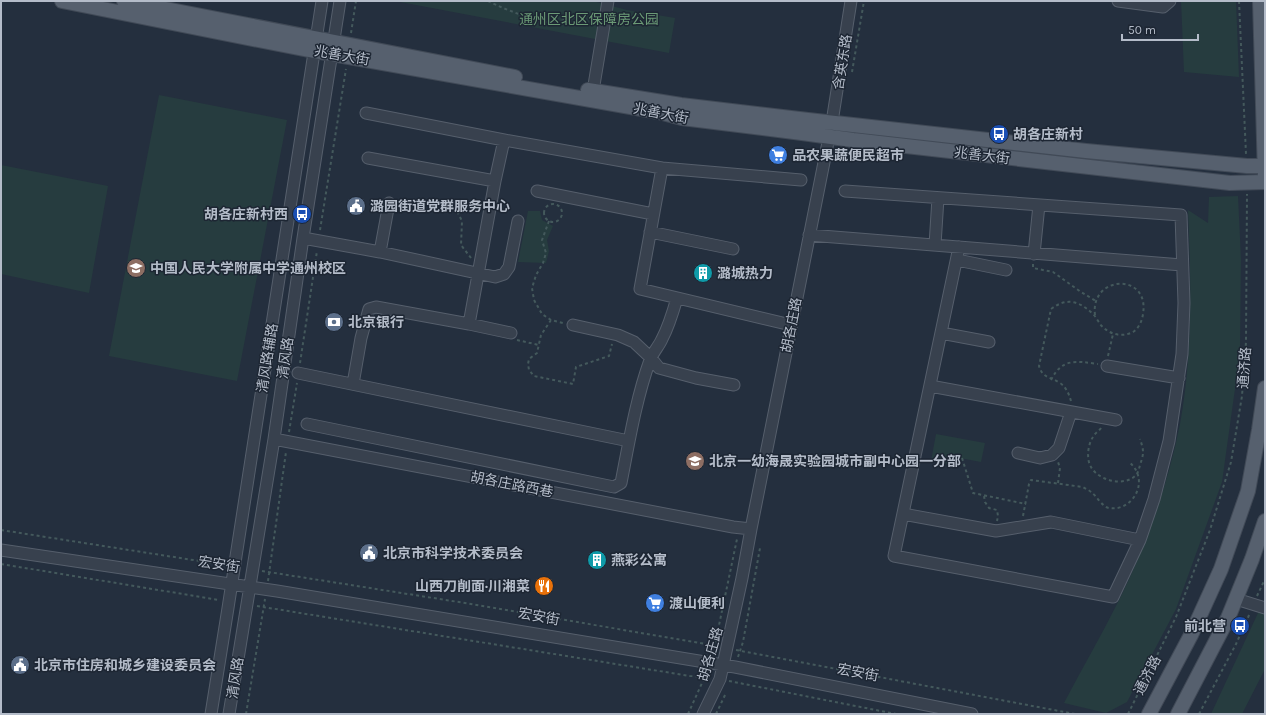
<svg xmlns="http://www.w3.org/2000/svg" width="1266" height="715" font-family="Karla,'Noto Sans SC',sans-serif">
<style>
.green{fill:#263c3f}
.lines{fill:none;stroke-linecap:round;stroke-linejoin:round}
.minor-casing{stroke:#565f6c;stroke-width:13}
.major-casing{stroke:#414a57;stroke-width:16}
.path{stroke:#44595c;stroke-width:2;stroke-dasharray:3 3;stroke-linecap:butt}
.minor{stroke:#38414e;stroke-width:11}
.major{stroke:#56606e;stroke-width:14}
.labels{text-anchor:middle;stroke-width:3;stroke-linejoin:round;paint-order:stroke}
.park-label{font-size:14px;fill:#6b9a76;stroke:#1d2633}
.street-label{font-size:14px;fill:#b4bcc9;stroke:#1d2633}
.poi-label{font-size:14px;font-weight:bold;fill:#b4bcc9;stroke:#1d2633;text-anchor:start}
</style>
<rect width="100%" height="100%" fill="#242f3e"/>
<path class="green" d="M 395,1 L 593,1 L 627,10 L 675,18 L 669,53 Z
M 1181,1 L 1236,1 L 1239,77 L 1184,72 Z
M 159,95 L 287,120 L 237,381 L 109,356 Z
M 1,165 L 108,186 L 89,293 L 1,274 Z
M 1238,196 L 1241,259 L 1240,353 L 1222,482 L 1176,609 L 1127,702 L 1106,713 L 1064,703 C 1081,670 1100,638 1117,604 C 1145,549 1168,485 1180,424 C 1193,354 1191,281 1188,210 L 1208,223 L 1209,197 Z
M 528,211 L 540,211 L 542,220 L 553,226 L 547,240 L 549,251 L 546,263 L 518,262 Z
M 936,434 L 985,443 L 981,462 L 949,456 L 947,464 L 931,461 Z
M 1265,598 L 1265,669 L 1242,714 L 1211,714 Z"/>
<g class="lines">
<defs>
<path id="minor" d="M 1118,1 L 1163,7 L 1170,1
M 593,91 L 608,1
M 366,113 L 504,140 L 662,168 L 801,180
M 368,158 L 495,181
M 662,168 L 640,289 L 791,325
M 537,191 L 653,214
M 845,191 L 1181,215 L 1184,303 L 1182,354 L 1169,441 L 1154,499 L 1140,540 L 1113,597 L 894,556 L 959,247
M 650,232 L 733,249
M 809,235 L 1182,265
M 303,238 L 380,252 L 495,277 L 504,274 L 509,267 L 518,221
M 935,245 L 938,198
M 380,252 L 389,203
M 1034,254 L 1039,205
M 957,260 L 1006,270
M 469,324 L 511,333
M 573,325 L 618,335 L 634,342 L 651,358 L 659,368 L 696,378 L 734,385
M 941,333 L 989,342
M 1107,366 L 1179,378
M 298,373 L 629,441
M 353,384 L 361,338 L 369,309 L 376,307 L 469,324 L 495,181 L 504,140
M 930,386 L 1116,420
M 307,424 L 614,487 L 621,483 C 629,442 636,399 650,360 C 653,352 659,346 662,339 C 669,326 673,312 677,298
M 274,439 L 733,527 L 751,529
M 1018,453 L 1040,458 L 1052,455 L 1059,448 L 1071,412
M 903,514 L 996,531 L 1051,522 L 1140,540
M 1,550 L 277,591 L 735,667 L 972,714
M 1236,599 L 1265,608
M 211,714 L 228,608 L 322,1
M 229,714 L 274,439 L 303,238 L 340,1
M 703,714 L 720,679 L 742,578 L 751,529 L 832,122 L 851,1"/>
<path id="major" d="M 62,1 L 314,51 L 659,112 L 682,118 L 802,133 L 853,140 L 1230,183 L 1265,182
M 124,1 L 515,77
M 1260,1 L 1265,175
M 588,90 L 681,105 L 808,120 L 1086,151 L 1247,166 L 1265,166
M 1149,714 L 1191,635 L 1221,569 L 1248,491 L 1259,430 L 1265,388
M 1178,714 L 1228,618 L 1252,559 L 1265,521"/>
</defs>
<use href="#minor" class="minor-casing"/>
<use href="#major" class="major-casing"/>
<path class="path" d="M 488,1 L 503,8 L 534,20 L 554,23 L 584,14 L 596,15
M 1239,1 L 1246,154
M 351,33 L 356,1
M 852,72 L 864,1
M 436,202 L 449,205 L 457,211 L 462,221 L 461,245 L 471,258
M544 213a9 9 0 1 1 18 0a9 9 0 1 1-18 0Z
M 549,221 L 542,240 L 546,253 L 543,263 L 536,275 L 532,288 L 534,300 L 542,314 L 551,320 L 563,323
M 320,230 L 346,69
M 1033,264 L 1033,268 L 1053,272 L 1081,292 L 1096,301
M 551,320 L 541,335 L 537,353 L 529,359 L 528,364 L 529,370 L 534,376 L 573,384 L 576,367 L 609,356 L 612,344
M 517,340 L 539,345
M 1108,356 L 1113,334
M 300,363 L 317,251
M 1051,380 C 1062,358 1076,361 1098,364
M 1071,401 C 1069,394 1066,387 1060,383 C 1050,376 1043,379 1039,366 L 1051,309 C 1067,297 1079,301 1093,314 C 1096,317 1098,321 1100,324 C 1108,334 1121,338 1133,332 C 1139,328 1142,321 1143,314 C 1150,272 1090,275 1095,315
M 1101,428 C 1099,431 1095,433 1093,437 C 1088,444 1086,459 1091,467 C 1098,480 1123,487 1135,476 C 1138,474 1139,469 1140,465 C 1144,453 1144,451 1140,439
M 289,432 L 297,383
M 962,458 L 973,493 L 1026,504
M 1058,483 L 1060,468 L 1058,462
M 984,496 L 985,502 L 989,508 L 997,510 L 998,516 L 997,521
M 1023,516 L 1029,484 L 1031,480 L 1083,487 C 1086,489 1089,490 1091,492 C 1097,496 1102,507 1109,508 C 1133,512 1151,480 1129,462
M 1,530 L 225,565
M 1,564 L 219,600
M 262,571 L 465,603 L 718,646
M 268,581 L 286,452
M 1257,596 L 1265,579
M 257,606 L 690,676 L 709,677
M 736,650 L 1075,714
M 713,654 L 737,539 L 739,538
M 738,657 L 743,642 L 760,548 L 759,546
M 729,681 L 896,714
M 246,714 L 265,599
M 688,714 L 707,672
M 716,714 L 726,693
M 1128,714 L 1176,617 L 1210,530 L 1231,462 L 1242,396 L 1246,342 L 1247,194
M 1199,714 L 1236,644 L 1250,613"/>
<use href="#minor" class="minor"/>
<use href="#major" class="major"/>
</g>
<defs>
<symbol id="bus-disc" viewBox="-11 -11 22 22"><circle r="9.5" fill="#1a4fb4" stroke="#1d2633"/><path d="M-5-6H5V4H4V6H2V4H-2V6H-4V4H-5ZM-3.5-4V0h7V-4ZM-3.5 1.2v1.5H-2V1.2ZM2 1.2v1.5H3.5V1.2Z" fill="#fff"/></symbol>
<symbol id="supermarket-disc" viewBox="-11 -11 22 22"><circle r="9.5" fill="#3f7fe0" stroke="#1d2633"/><path d="M-6-5.5h2.5l.6 2H6L4.5 2H-2.5L-4.4-4H-6ZM-1.5 3.2a1.3 1.3 0 1 0 .1 0ZM3 3.2a1.3 1.3 0 1 0 .1 0Z" fill="#fff"/></symbol>
<symbol id="civic-disc" viewBox="-11 -11 22 22"><circle r="9.5" fill="#5c6f8a" stroke="#1d2633"/><path d="M-.6-6.5H3V-4.5H.6V-3L4-1V1h2V6H-6V1h2V-1L-.6-3ZM-1.2 2.5V6h2.4V2.5Z" fill="#fff"/></symbol>
<symbol id="school-disc" viewBox="-11 -11 22 22"><circle r="9.5" fill="#8d6e63" stroke="#1d2633"/><path d="M0-5L7-2L0 1L-7-2ZM-4 1L0 2.5L4 1V4Q0 6-4 4Z" fill="#fff"/></symbol>
<symbol id="building-disc" viewBox="-11 -11 22 22"><circle r="9.5" fill="#0f9aa8" stroke="#1d2633"/><path d="M-4-6H4V6H1V3H-1V6H-4ZM-2.5-4.3h1.7v1.8h-1.7ZM.8-4.3h1.7v1.8H.8ZM-2.5-1h1.7V.8h-1.7ZM.8-1h1.7V.8H.8Z" fill="#fff"/></symbol>
<symbol id="bank-disc" viewBox="-11 -11 22 22"><circle r="9.5" fill="#5c6f8a" stroke="#1d2633"/><path d="M-6-4H6V4H-6ZM0-2.3a2.3 2.3 0 1 0 0 4.6a2.3 2.3 0 1 0 0-4.6Z" fill="#fff"/></symbol>
<symbol id="restaurant-disc" viewBox="-11 -11 22 22"><circle r="9.5" fill="#e8710a" stroke="#1d2633"/><path d="M-5-6h1v4h1v-4h1v4h1v-4h1v5L-1.5 .5V6h-2V.5L-5-1ZM5-6V6H3V1.5H1.5Q1.5-4 5-6Z" fill="#fff"/></symbol>
</defs>
<g fill-rule="evenodd">
<use href="#bus-disc" x="988" y="123" width="22" height="22"/>
<use href="#supermarket-disc" x="767" y="144" width="22" height="22"/>
<use href="#civic-disc" x="345" y="195" width="22" height="22"/>
<use href="#bus-disc" x="291" y="203" width="22" height="22"/>
<use href="#school-disc" x="125" y="257" width="22" height="22"/>
<use href="#building-disc" x="692" y="262" width="22" height="22"/>
<use href="#bank-disc" x="323" y="311" width="22" height="22"/>
<use href="#school-disc" x="684" y="450" width="22" height="22"/>
<use href="#civic-disc" x="358" y="542" width="22" height="22"/>
<use href="#building-disc" x="586" y="549" width="22" height="22"/>
<use href="#restaurant-disc" x="533" y="575" width="22" height="22"/>
<use href="#supermarket-disc" x="644" y="592" width="22" height="22"/>
<use href="#bus-disc" x="1229" y="615" width="22" height="22"/>
<use href="#civic-disc" x="9" y="654" width="22" height="22"/>
</g>
<g class="labels">
<g class="park-label">
<text x="589" y="24">通州区北区保障房公园</text>
</g>
<g class="street-label">
<text transform="translate(342 55) rotate(10)" y="5">兆善大街</text>
<text transform="translate(842 62) rotate(-81)" y="5">含英东路</text>
<text transform="translate(661 113) rotate(11)" y="5">兆善大街</text>
<text transform="translate(982 155) rotate(7)" y="5">兆善大街</text>
<text transform="translate(791 325) rotate(-79)" y="5">胡各庄路</text>
<text transform="translate(267 358) rotate(-81)" y="5">清风路辅路</text>
<text transform="translate(285 358) rotate(-82)" y="5">清风路</text>
<text transform="translate(1244 368) rotate(-86)" y="5">通济路</text>
<text transform="translate(512 484) rotate(11)" y="5">胡各庄路西巷</text>
<text transform="translate(219 564) rotate(9)" y="5">宏安街</text>
<text transform="translate(539 616) rotate(10)" y="5">宏安街</text>
<text transform="translate(710 654) rotate(-74)" y="5">胡各庄路</text>
<text transform="translate(858 672) rotate(10)" y="5">宏安街</text>
<text transform="translate(1147 675) rotate(-63)" y="5">通济路</text>
<text transform="translate(235 678) rotate(-81)" y="5">清风路</text>
</g>
<g class="poi-label">
<text x="1013" y="139">胡各庄新村</text>
<text x="792" y="160">品农果蔬便民超市</text>
<text x="370" y="211">潞园街道党群服务中心</text>
<text x="288" y="219" text-anchor="end">胡各庄新村西</text>
<text x="150" y="273">中国人民大学附属中学通州校区</text>
<text x="717" y="278">潞城热力</text>
<text x="348" y="327">北京银行</text>
<text x="709" y="466">北京一幼海晟实验园城市副中心园一分部</text>
<text x="383" y="558">北京市科学技术委员会</text>
<text x="611" y="565">燕彩公寓</text>
<text x="530" y="591" text-anchor="end">山西刀削面·川湘菜</text>
<text x="669" y="608">渡山便利</text>
<text x="1226" y="631" text-anchor="end">前北营</text>
<text x="34" y="670">北京市住房和城乡建设委员会</text>
</g>
</g>
<rect width="1266" height="715" fill="none" stroke="#b4bcc9" stroke-width="4"/>
<path d="M1122 34v6h76v-6" fill="none" stroke="#b4bcc9" stroke-width="2"/>
<text x="1128" y="34" font-size="12" fill="#b4bcc9" stroke="#1d2633" stroke-width="3" paint-order="stroke">50 m</text>
</svg>
